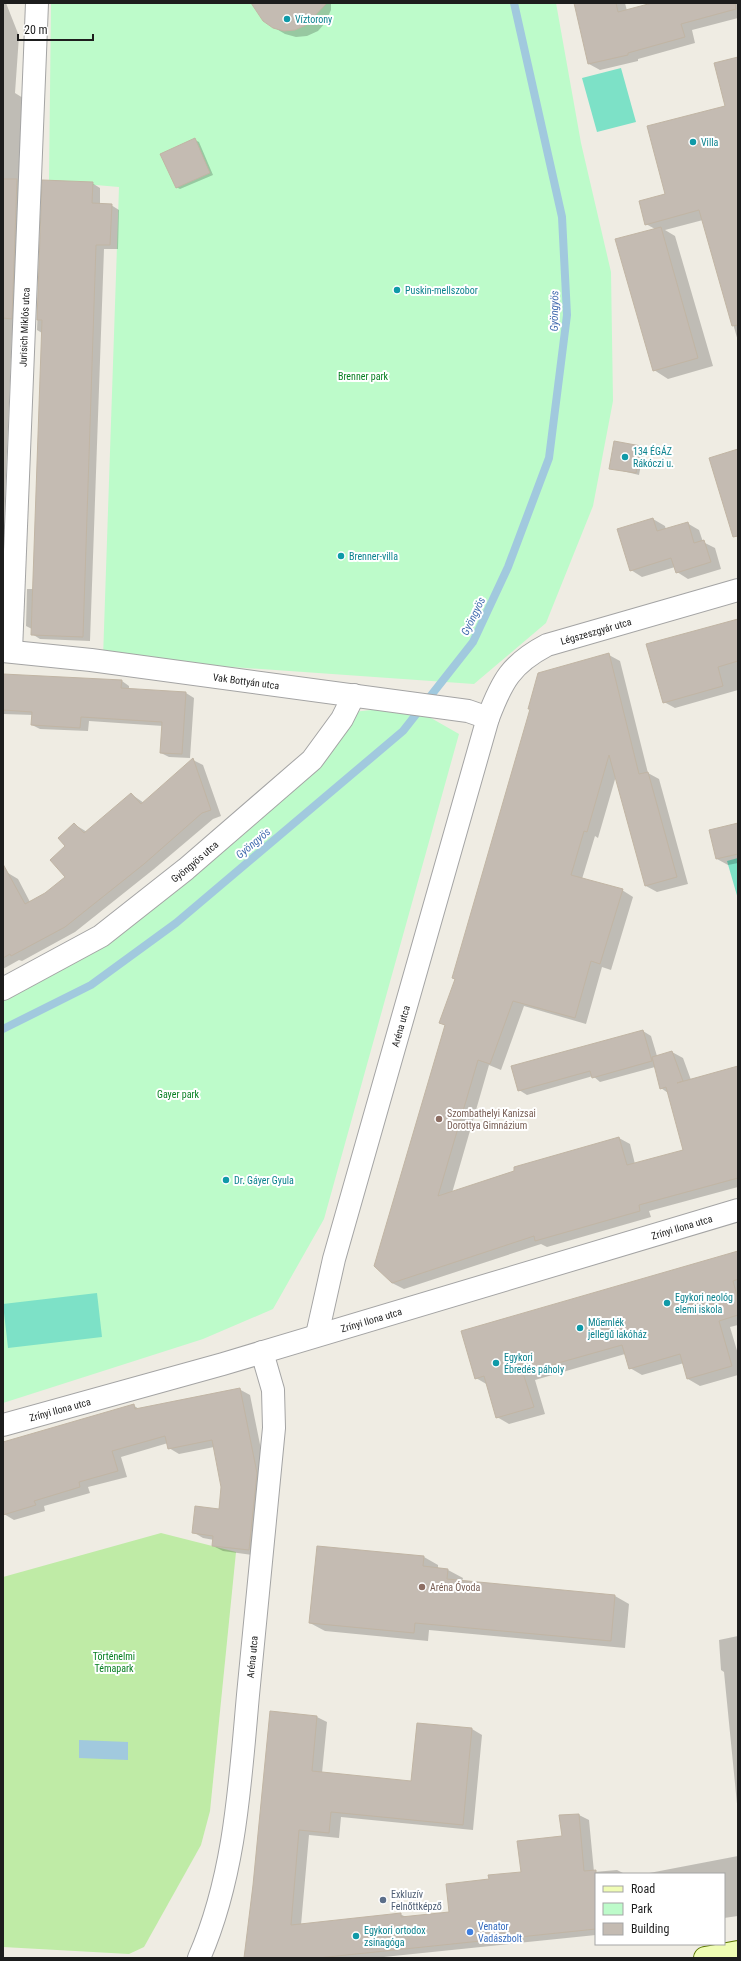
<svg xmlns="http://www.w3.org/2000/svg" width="741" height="1961" font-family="'Roboto Condensed',sans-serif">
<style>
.grass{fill:#bfeba6}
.park{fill:#bdfbca}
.pitch{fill:#7de1c7}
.water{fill:#a1c9de}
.shadow{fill:#0003}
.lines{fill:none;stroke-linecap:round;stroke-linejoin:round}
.stream{stroke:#a1c9de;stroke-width:8}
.building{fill:#c4bbb2;stroke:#c1b5a4}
.street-casing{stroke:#a4a4a4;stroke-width:24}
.secondary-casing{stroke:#5c7801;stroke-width:24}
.street{stroke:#fff;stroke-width:22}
.secondary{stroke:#effcb4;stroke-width:22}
.culture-dot{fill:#0f9aa8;stroke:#fff;stroke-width:1.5}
.education-dot{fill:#8d6e63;stroke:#fff;stroke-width:1.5}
.service-dot{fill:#5c6f8a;stroke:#fff;stroke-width:1.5}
.shop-dot{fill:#3f7fe0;stroke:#fff;stroke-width:1.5}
.labels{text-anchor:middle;stroke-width:4;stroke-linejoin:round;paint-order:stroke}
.culture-label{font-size:10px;fill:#0d838f;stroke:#fff;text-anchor:start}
.street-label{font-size:10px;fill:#1d1d1d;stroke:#fff}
.park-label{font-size:10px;fill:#077f21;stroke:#fff}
.education-label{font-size:10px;fill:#785e54;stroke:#fff;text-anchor:start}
.service-label{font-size:10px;fill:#4e5e75;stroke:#fff;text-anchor:start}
.shop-label{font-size:10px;fill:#366cbe;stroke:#fff;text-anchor:start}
.water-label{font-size:11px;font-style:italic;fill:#466eb0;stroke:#fff}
</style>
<rect width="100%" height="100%" fill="#efece3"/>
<path class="grass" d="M 161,1533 L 236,1552 L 210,1811 L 201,1845 L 144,1947 L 129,1954 L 3,1947 L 3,1577 Z"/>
<path class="park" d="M 51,3 L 556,3 L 581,143 L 611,272 L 613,401 L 593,506 L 546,623 L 474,684 L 103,658 L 119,187 L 49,181 Z
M 410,706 L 459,734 L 324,1219 L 273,1309 L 203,1339 L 3,1403 L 3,989 L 188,867 L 343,713 Z"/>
<path class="pitch" d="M 621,68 L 636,122 L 597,132 L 582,78 Z
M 738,858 L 738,899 L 727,861 Z
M 97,1293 L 102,1337 L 8,1348 L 3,1304 Z"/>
<path class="water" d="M 79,1740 L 128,1742 L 128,1760 L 79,1758 Z"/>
<path class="shadow" d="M 3,3 L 6,3 L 19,36 L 15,93 L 23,98 L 19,181 L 25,185 L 19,334 L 12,334 L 3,546 Z
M 257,3 L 331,3 L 331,10 L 325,23 L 318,31 L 307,36 L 296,37 L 285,34 L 273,27 Z
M 579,3 L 625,3 L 627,11 L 656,3 L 738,3 L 738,18 L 692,30 L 695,43 L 638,59 L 638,61 L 600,70 L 589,64 Z
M 738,58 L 738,341 L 703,220 L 665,230 L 675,236 L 713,366 L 668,379 L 654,370 L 655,229 L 646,224 L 727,106 Z
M 195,140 L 199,142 L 213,175 L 180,189 L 176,187 Z
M 43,181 L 92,183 L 100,188 L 100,205 L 111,205 L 119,210 L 118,249 L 104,249 L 90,641 L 40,639 L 32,634 L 32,629 L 26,626 L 27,589 L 33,589 L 42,333 L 37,330 Z
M 640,447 L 644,449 L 639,475 L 610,468 Z
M 653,519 L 665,526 L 666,530 L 687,523 L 699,530 L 703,542 L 715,548 L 721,569 L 688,579 L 677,572 L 675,567 L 642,577 L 631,570 Z
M 738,620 L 738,690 L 675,708 L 664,702 Z
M 609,655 L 620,661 L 648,773 L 659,779 L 688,884 L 657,892 L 646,886 L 616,776 L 598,838 L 595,836 L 582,879 L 622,890 L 633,897 L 611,970 L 602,967 L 586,1024 L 524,1006 L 501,1070 L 489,1065 L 452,1193 L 619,1138 L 630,1144 L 635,1164 L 685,1151 L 668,1093 L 661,1088 L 655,1067 L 600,1082 L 593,1076 L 527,1095 L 519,1090 L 643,1031 L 651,1036 L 657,1056 L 672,1052 L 683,1058 L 691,1080 L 738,1067 L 738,1187 L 649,1211 L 651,1217 L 547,1247 L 541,1244 L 404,1289 L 392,1283 L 446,1025 L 440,1022 Z
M 3,675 L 122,681 L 129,686 L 129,690 L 186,693 L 194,698 L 190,758 L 169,757 L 161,753 L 163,726 L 89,721 L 88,731 L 40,729 L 32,725 L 33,715 L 3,714 Z
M 193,760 L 203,765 L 221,816 L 213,819 L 154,869 L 75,932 L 22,961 L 19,960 L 3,969 L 3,876 L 8,873 L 18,879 L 30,902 L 45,894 L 67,877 L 67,846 L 74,824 L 87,832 L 131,794 L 144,803 Z
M 738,824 L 738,863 L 728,865 L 717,859 L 710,831 Z
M 738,1252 L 738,1325 L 730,1327 L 738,1354 L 738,1375 L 700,1386 L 688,1379 L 684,1363 L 642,1375 L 630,1368 L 625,1354 L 535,1380 L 545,1414 L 509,1424 L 497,1417 L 488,1385 L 476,1378 Z
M 239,1389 L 250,1395 L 267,1479 L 259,1556 L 223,1551 L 213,1546 L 214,1540 L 203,1538 L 193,1532 L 220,1510 L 222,1487 L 214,1447 L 179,1454 L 169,1448 L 168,1443 L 121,1457 L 127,1477 L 88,1487 L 90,1493 L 44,1506 L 45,1511 L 14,1520 L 4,1514 L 3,1443 L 133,1405 L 139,1409 Z
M 424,1557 L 438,1565 L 438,1568 L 448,1570 L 463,1578 L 462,1581 L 615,1596 L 629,1604 L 625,1648 L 429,1630 L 428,1641 L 325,1631 L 310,1623 Z
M 738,1636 L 738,1814 L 724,1672 L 721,1670 L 719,1640 Z
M 271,1712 L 317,1717 L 327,1722 L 322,1773 L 412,1782 L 417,1724 L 472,1729 L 482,1735 L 473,1830 L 341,1817 L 339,1838 L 309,1835 L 301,1925 L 400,1914 L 406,1917 L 450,1913 L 490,1880 L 522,1873 L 563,1837 L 579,1815 L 589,1820 L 594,1872 L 617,1870 L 625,1874 L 596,1874 L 596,1935 L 374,1958 L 246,1958 Z
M 738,1856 L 738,1916 L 724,1918 L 724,1874 L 644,1874 Z"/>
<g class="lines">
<path class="stream" d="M 3,1029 L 91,985 L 176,923 L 403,731 L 473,642 L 508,567 L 549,458 L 567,315 L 562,217 L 514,3"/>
</g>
<path class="building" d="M 251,3 L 327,3 L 306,25 L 295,30 L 284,31 L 273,28 L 263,21 Z
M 574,3 L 616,3 L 618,12 L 652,3 L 735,3 L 736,9 L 681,24 L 685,37 L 628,53 L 628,55 L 588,64 Z
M 738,57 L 738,325 L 732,326 L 699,210 L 645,225 L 639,201 L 665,194 L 647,126 L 725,106 L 714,63 Z
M 195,138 L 210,173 L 176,188 L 160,154 Z
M 3,179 L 17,179 L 12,319 L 3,318 Z
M 42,180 L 93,182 L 92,203 L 112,204 L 110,245 L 96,245 L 83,637 L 31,635 L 42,320 L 37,320 Z
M 661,227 L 698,358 L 653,371 L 615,239 Z
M 614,441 L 641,446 L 636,473 L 609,469 Z
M 738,449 L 738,536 L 733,537 L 709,458 Z
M 653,518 L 657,531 L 688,522 L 694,543 L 704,540 L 711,562 L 676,573 L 671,558 L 630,571 L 617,529 Z
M 738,619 L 738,661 L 718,667 L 723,686 L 663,703 L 646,644 Z
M 609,653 L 639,774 L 648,772 L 677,877 L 645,886 L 609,755 L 587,832 L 584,831 L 571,875 L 623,889 L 600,964 L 591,961 L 575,1018 L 513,1001 L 490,1064 L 478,1060 L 438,1196 L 514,1171 L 514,1167 L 619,1137 L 627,1165 L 683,1150 L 666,1087 L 660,1089 L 652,1057 L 672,1051 L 683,1081 L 677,1083 L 738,1066 L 738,1178 L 639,1205 L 640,1211 L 535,1241 L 534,1236 L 392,1283 L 374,1266 L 445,1025 L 439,1023 L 455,979 L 452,978 L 530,709 L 528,709 L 538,673 Z
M 3,674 L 122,680 L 121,688 L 186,692 L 182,754 L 160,753 L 162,722 L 81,717 L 80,728 L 31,725 L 32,712 L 3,710 Z
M 193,758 L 211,810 L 202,813 L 144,864 L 65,927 L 11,956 L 10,954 L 3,958 L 3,864 L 25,904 L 45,893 L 65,877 L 50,860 L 65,846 L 58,838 L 74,823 L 84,833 L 131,793 L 141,804 Z
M 738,823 L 738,854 L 716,859 L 709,830 Z
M 643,1030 L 652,1061 L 592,1078 L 590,1071 L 518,1091 L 511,1066 Z
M 738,1251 L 738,1279 L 733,1281 L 738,1299 L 738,1315 L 719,1321 L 732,1366 L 687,1379 L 680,1354 L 629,1369 L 622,1345 L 523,1373 L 534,1407 L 496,1418 L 484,1376 L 475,1379 L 461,1331 Z
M 240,1388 L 257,1473 L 249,1550 L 212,1546 L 213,1536 L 192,1533 L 195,1506 L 219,1509 L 221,1487 L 212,1440 L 168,1449 L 165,1436 L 112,1451 L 118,1471 L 79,1482 L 80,1487 L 34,1501 L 36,1505 L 3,1515 L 3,1442 L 134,1404 L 135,1409 Z
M 317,1546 L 424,1556 L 423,1566 L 448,1569 L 447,1579 L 615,1595 L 611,1641 L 415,1623 L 414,1633 L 309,1623 Z
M 270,1711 L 317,1716 L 312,1771 L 411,1781 L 417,1723 L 472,1728 L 463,1825 L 331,1812 L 329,1833 L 299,1830 L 291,1925 L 401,1913 L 401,1917 L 449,1912 L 446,1884 L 489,1879 L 488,1875 L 521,1872 L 517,1841 L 562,1836 L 559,1815 L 579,1814 L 584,1871 L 596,1870 L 596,1929 L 318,1958 L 244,1958 L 253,1885 Z"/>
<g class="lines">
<defs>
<g id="street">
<path id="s1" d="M 3,651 L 91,660 L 468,711 L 488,718"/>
<path id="s2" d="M 11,651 L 37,3"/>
<path id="s3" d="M 3,989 L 101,936 L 186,869 L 312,760 L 342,719 L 354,695"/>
<path id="s4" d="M 317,1335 L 334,1259 L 488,718 C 502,681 511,664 547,645 L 738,590"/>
<path id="s5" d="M 3,1425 L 223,1364 L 738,1210"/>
<path id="s6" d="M 199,1958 C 235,1876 240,1784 248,1695 C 257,1606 265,1517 274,1428 L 273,1390 L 262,1352"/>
</g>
<path id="secondary" d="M 705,1958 L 738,1952"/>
</defs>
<use href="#street" class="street-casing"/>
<use href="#secondary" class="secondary-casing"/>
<use href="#street" class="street"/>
<use href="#secondary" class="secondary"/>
</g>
<g class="culture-dot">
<circle cx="287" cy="19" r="4"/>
<circle cx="693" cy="142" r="4"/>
<circle cx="397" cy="290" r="4"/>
<circle cx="625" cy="457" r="4"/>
<circle cx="341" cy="556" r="4"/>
<circle cx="226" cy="1180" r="4"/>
<circle cx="667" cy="1303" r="4"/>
<circle cx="580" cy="1328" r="4"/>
<circle cx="496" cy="1363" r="4"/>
<circle cx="356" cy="1936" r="4"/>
</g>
<g class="education-dot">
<circle cx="439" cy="1119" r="4"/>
<circle cx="422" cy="1587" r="4"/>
</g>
<circle class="service-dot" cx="383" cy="1900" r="4"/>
<circle class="shop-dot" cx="470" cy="1932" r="4"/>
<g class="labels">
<g class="culture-label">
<text x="295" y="23">Víztorony</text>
<text x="701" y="146">Villa</text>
<text x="405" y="294">Puskin-mellszobor</text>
<text x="633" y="455">134 ÉGÁZ<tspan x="633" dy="12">Rákóczi u.</tspan></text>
<text x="349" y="560">Brenner-villa</text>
<text x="234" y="1184">Dr. Gáyer Gyula</text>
<text x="675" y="1301">Egykori neológ<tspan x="675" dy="12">elemi iskola</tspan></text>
<text x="588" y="1326">Műemlék<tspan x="588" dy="12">jellegű lakóház</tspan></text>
<text x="504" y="1361">Egykori<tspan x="504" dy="12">Ébredés páholy</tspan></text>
<text x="364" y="1934">Egykori ortodox<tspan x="364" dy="12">zsinagóga</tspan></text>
</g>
<g class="street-label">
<text dy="4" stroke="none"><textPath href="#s2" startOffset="324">Jurisich Miklós utca</textPath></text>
<text dy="4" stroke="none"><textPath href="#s4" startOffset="788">Légszeszgyár utca</textPath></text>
<text dy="4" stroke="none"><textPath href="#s1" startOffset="245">Vak Bottyán utca</textPath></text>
<text dy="4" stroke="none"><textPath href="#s3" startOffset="231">Gyöngyös utca</textPath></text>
<text dy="4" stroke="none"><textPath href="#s4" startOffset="320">Aréna utca</textPath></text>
<text dy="4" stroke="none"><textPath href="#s5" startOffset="707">Zrínyi Ilona utca</textPath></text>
<text dy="4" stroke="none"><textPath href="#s5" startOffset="383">Zrínyi Ilona utca</textPath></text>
<text dy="4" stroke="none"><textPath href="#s5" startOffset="59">Zrínyi Ilona utca</textPath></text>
<text dy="4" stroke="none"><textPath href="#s6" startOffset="307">Aréna utca</textPath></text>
</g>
<g class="park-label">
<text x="363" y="380">Brenner park</text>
<text x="178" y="1098">Gayer park</text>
<text x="114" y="1660">Történelmi<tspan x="114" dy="12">Témapark</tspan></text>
</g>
<g class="education-label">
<text x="447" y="1117">Szombathelyi Kanizsai<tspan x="447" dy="12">Dorottya Gimnázium</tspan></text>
<text x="430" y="1591">Aréna Óvoda</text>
</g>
<g class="service-label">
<text x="391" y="1898">Exkluzív<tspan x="391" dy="12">Felnőttképző</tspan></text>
</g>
<g class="shop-label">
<text x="478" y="1930">Venator<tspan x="478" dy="12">Vadászbolt</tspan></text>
</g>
<g class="water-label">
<text transform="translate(554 311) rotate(-89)" y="4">Gyöngyös</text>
<text transform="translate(473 616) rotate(-64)" y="4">Gyöngyös</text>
<text transform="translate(253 843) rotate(-40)" y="4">Gyöngyös</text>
</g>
</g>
<rect width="741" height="1961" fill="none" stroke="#1d1d1d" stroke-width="8"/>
<rect x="595" y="1873" width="130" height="72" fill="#ffffff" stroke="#a5a5a5"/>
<rect x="603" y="1886" width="20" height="6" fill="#effcb4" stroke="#a5a5a5"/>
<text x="631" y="1893" font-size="12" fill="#1d1d1d">Road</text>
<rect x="603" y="1903" width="20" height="12" fill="#bdfbca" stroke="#a5a5a5"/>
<text x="631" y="1913" font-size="12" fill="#1d1d1d">Park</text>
<rect x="603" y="1923" width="20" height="12" fill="#c4bbb2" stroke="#a5a5a5"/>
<text x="631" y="1933" font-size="12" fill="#1d1d1d">Building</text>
<path d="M18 34v6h75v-6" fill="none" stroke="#1d1d1d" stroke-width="2"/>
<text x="24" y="34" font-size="12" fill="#1d1d1d" stroke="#ffffff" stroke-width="3" paint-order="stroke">20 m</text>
</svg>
